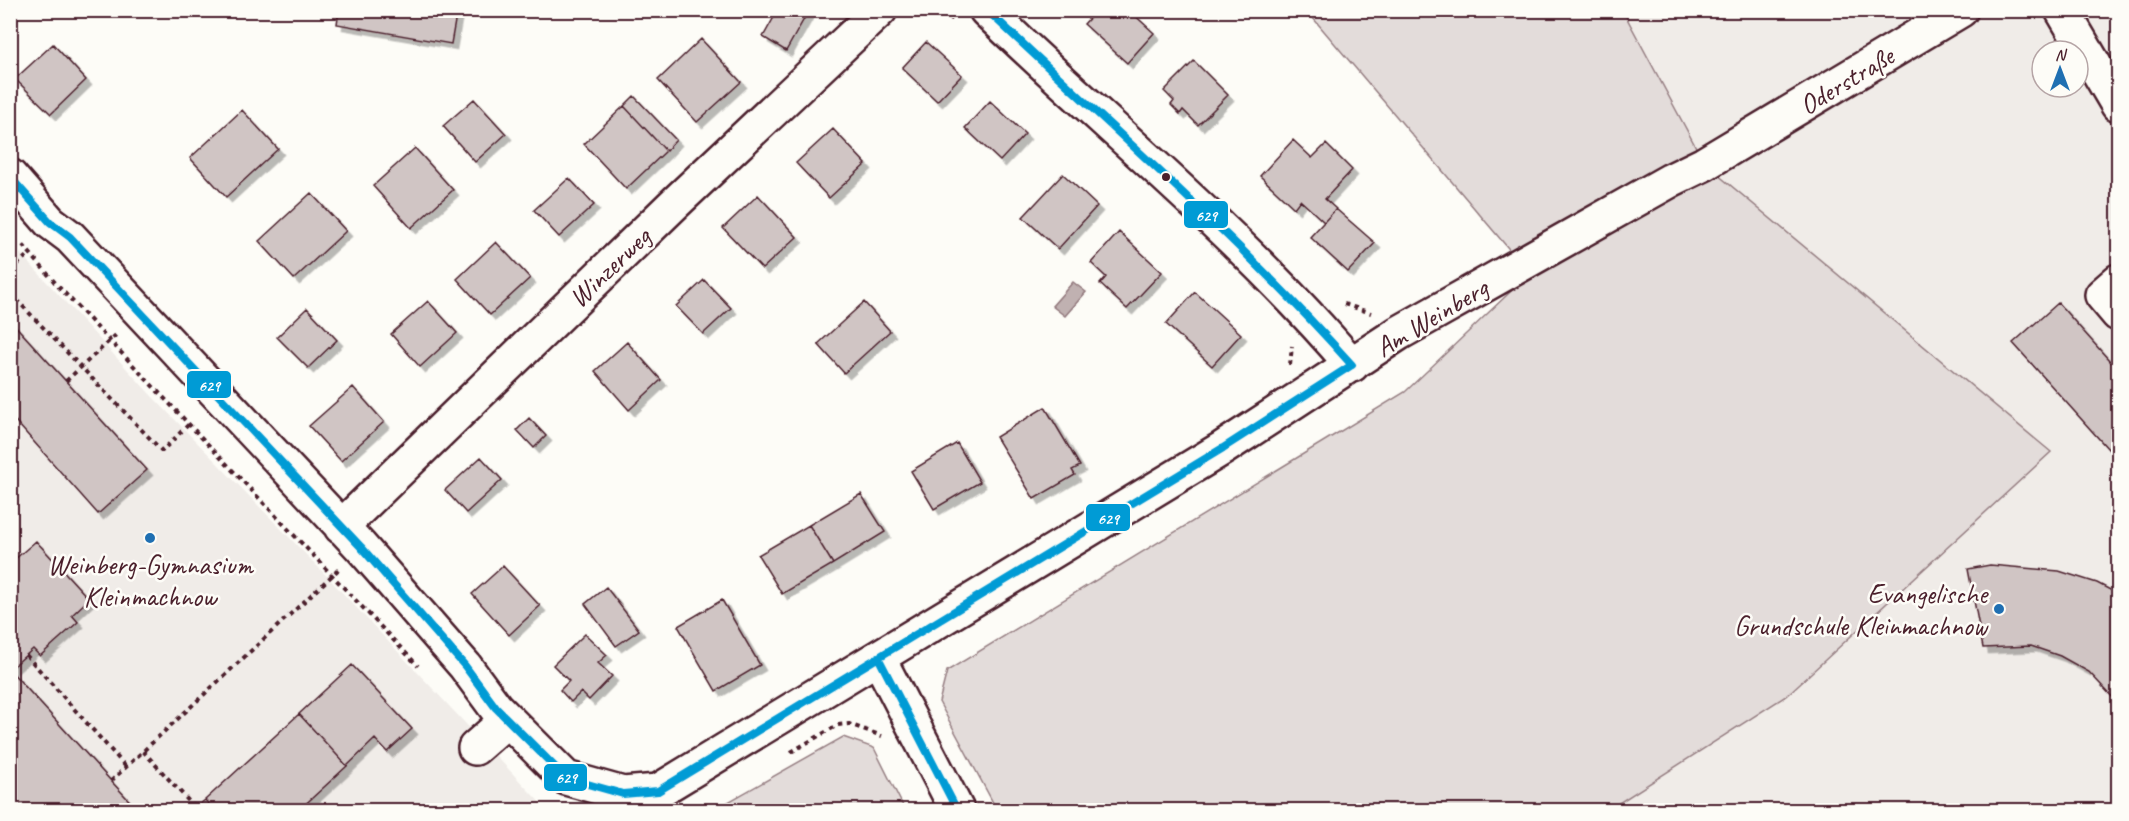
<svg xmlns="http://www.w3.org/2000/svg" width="2129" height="821" font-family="Caveat,sans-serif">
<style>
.built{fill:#f0ece8;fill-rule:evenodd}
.green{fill:#e3dcda;stroke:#967e82;stroke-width:1.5}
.water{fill:#c0b1b1;stroke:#91777b;stroke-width:1.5}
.building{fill:#d0c5c4;stroke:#4a1f2b;stroke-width:1.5;filter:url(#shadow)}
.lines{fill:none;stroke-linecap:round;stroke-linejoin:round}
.minor-casing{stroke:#4a1f2b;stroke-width:38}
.path{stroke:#4a1f2b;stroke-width:4;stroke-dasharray:4.5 4.5;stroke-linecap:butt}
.minor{stroke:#fdfcf7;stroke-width:33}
.bus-1-casing{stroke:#fdfcf7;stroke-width:12}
.bus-1{stroke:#009bd5;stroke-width:8}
.bus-dot{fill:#4a1f2b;stroke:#fdfcf7;stroke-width:2}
.poi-dot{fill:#1f6fb2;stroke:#fdfcf7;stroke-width:2}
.labels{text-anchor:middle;stroke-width:5;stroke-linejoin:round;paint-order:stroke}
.street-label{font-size:28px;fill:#4a1f2b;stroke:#fdfcf7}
.poi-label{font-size:28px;fill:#4a1f2b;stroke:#fdfcf7}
.line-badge{stroke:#fdfcf7;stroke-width:2}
.badge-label{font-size:16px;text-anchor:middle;font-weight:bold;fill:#fff}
</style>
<defs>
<filter id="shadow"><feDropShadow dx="5.5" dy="5.5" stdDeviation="0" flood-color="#0004"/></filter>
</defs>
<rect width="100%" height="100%" fill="#fdfcf7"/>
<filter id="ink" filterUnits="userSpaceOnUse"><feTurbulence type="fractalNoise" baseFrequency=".0167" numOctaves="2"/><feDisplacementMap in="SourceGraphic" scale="12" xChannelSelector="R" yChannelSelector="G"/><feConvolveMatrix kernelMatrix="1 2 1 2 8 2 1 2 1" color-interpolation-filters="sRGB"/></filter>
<g filter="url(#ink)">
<path class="built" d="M 1623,11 L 2118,11 L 2118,810 L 1608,810 L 1786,696 L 1704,164 ZM 2042,51 L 2078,51 L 2078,87 L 2042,87 Z
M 10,242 L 150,394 L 320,569 L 547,810 L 11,810 Z"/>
<path class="green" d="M 1307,11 L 1623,11 L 1705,164 L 2051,452 L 1786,696 L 1608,810 L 997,810 L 939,702 L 947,671 L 1405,392 L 1527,276 L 1508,248 Z
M 843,737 L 874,748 L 905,810 L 714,810 Z"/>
<path class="water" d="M 1073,282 L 1086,292 L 1065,316 L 1052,306 Z"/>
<path class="building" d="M 339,10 L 457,10 L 451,44 L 337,24 Z
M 778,10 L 809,10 L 786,51 L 763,37 Z
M 1097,10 L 1129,10 L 1154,33 L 1127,63 L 1084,24 Z
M 701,39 L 741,82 L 697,122 L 658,80 Z
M 926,42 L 962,75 L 937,101 L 902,68 Z
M 53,44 L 86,80 L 51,114 L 15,79 Z
M 1194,61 L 1228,95 L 1198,125 L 1183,110 L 1180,114 L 1171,105 L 1174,101 L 1164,91 Z
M 634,96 L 676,140 L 666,151 L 624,106 Z
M 474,99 L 506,134 L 475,162 L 443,126 Z
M 990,101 L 1025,134 L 1000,161 L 965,128 Z
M 624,106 L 666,151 L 626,189 L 584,144 Z
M 242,110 L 278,149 L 226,197 L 190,158 Z
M 833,129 L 866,164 L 829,198 L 796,163 Z
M 1293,140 L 1312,158 L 1326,144 L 1352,170 L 1325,199 L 1336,209 L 1324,222 L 1300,200 L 1294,208 L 1260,176 Z
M 415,148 L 453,190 L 411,228 L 373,186 Z
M 1063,174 L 1097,206 L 1058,249 L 1023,217 Z
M 569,178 L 594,205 L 559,237 L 534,210 Z
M 311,193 L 346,231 L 294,279 L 259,241 Z
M 758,195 L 797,237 L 762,269 L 723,228 Z
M 1336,209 L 1375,243 L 1348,272 L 1310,237 Z
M 1119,232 L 1162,272 L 1127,309 L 1100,284 L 1106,277 L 1091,263 Z
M 496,242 L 530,278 L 490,315 L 457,279 Z
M 704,280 L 731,308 L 703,334 L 676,306 Z
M 1195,292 L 1241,334 L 1212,366 L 1166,324 Z
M 428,301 L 457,333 L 420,367 L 391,334 Z
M 864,302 L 890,331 L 844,373 L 818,344 Z
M 2058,303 L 2118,370 L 2118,460 L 2013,343 Z
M 307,308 L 337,340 L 308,368 L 277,337 Z
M 10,320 L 147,470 L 98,514 L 10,415 Z
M 627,342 L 661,380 L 629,410 L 595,371 Z
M 353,387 L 384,422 L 341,461 L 309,426 Z
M 1045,407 L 1080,466 L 1072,470 L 1075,475 L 1034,499 L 996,437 Z
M 529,418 L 546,436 L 534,448 L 517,430 Z
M 957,443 L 980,482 L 934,509 L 911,471 Z
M 481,457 L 502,480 L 466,513 L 445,490 Z
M 861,494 L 885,532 L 833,564 L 809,525 Z
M 809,525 L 833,564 L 782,594 L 758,555 Z
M 36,541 L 89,599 L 72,615 L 78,622 L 40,656 L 33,649 L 10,669 L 10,554 L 15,559 Z
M 1990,565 L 2059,571 L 2097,583 L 2118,594 L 2118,703 L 2089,672 L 2060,656 L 2031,646 L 1983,648 L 1968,569 Z
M 503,566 L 540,606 L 509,635 L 472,594 Z
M 606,587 L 639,630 L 616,646 L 585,604 Z
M 722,600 L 760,665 L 716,691 L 678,626 Z
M 585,634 L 607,655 L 598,663 L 612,676 L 589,700 L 581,692 L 571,702 L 560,690 L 569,681 L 553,665 Z
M 352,665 L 412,729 L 387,752 L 375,739 L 347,766 L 299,714 Z
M 10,670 L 111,781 L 138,810 L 20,810 L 10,799 Z
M 299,714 L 347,766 L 299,810 L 214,810 L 205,800 Z
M 205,800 L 214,810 L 192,810 L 195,808 Z"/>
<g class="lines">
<defs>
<path id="minor" d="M 986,10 C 1108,128 1242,236 1352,365
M 2062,10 L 2118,105
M 10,176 L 50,222 L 70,237 L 361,547 L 465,666 L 496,708 L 566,778 L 623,794 L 658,791 L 1223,448 L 1399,333 L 1671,180 L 1704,164 L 1961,10
M 2118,281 L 2102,295 L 2118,314
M 341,527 L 673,205 L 880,10
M 879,659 L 957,810
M 475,748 L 507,720"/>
</defs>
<use href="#minor" class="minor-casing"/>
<path class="path" d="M 943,10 L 955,22
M 23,245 L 58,286 L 418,666
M 10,271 L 30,253
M 10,293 L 162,451 L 189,424
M 1344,304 L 1371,313
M 1290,365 L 1292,346
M 66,381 L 118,333
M 26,655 L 126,767
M 143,751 L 195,808
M 791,752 L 838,725 L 849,724 L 882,736
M 111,781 L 339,569"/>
<use href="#minor" class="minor"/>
<defs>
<path id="bus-1" d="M 987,10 C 1110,127 1239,238 1352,365
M 10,177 L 50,222 L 70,237 L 361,547 L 465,666 L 496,708 L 566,778 L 623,794 L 658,791 L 1223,448 L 1352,365
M 879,659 L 957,810"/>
</defs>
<use href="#bus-1" class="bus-1-casing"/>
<use href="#bus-1" class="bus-1"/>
</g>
</g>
<circle class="bus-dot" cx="1166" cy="177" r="5"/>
<g class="poi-dot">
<circle cx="150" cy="538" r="6"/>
<circle cx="1999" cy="609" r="6"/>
</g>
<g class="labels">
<g class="street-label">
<text transform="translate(1846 80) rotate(-31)" y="10">Oderstraße</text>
<text transform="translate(609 267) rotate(-44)" y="10">Winzerweg</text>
<text transform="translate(1431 317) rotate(-31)" y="10">Am Weinberg</text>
</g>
<g class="poi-label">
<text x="150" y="574">Weinberg-Gymnasium<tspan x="150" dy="32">Kleinmachnow</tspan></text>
<text x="1987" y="603" text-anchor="end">Evangelische<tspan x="1987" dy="32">Grundschule Kleinmachnow</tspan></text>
</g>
</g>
<g class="line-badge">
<rect x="1183" y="200" width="46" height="29" rx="6" fill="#009bd5"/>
<rect x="186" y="370" width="46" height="29" rx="6" fill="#009bd5"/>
<rect x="1085" y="503" width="46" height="29" rx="6" fill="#009bd5"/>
<rect x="543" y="763" width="45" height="29" rx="6" fill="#009bd5"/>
</g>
<g class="badge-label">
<text x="1206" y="221">629</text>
<text x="209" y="391">629</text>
<text x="1108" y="524">629</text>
<text x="566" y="783">629</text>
</g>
<rect width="2129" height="821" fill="none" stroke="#fdfcf7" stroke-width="36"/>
<rect x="18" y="18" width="2093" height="785" fill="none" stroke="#4a1f2b" stroke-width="2" filter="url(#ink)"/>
<g transform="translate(2060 69)"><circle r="28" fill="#fdfcf7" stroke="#b5a4a5" stroke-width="1.5"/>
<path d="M0-4.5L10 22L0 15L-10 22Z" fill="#1f6fb2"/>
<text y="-9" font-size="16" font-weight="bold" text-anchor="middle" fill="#4a1f2b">N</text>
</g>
</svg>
